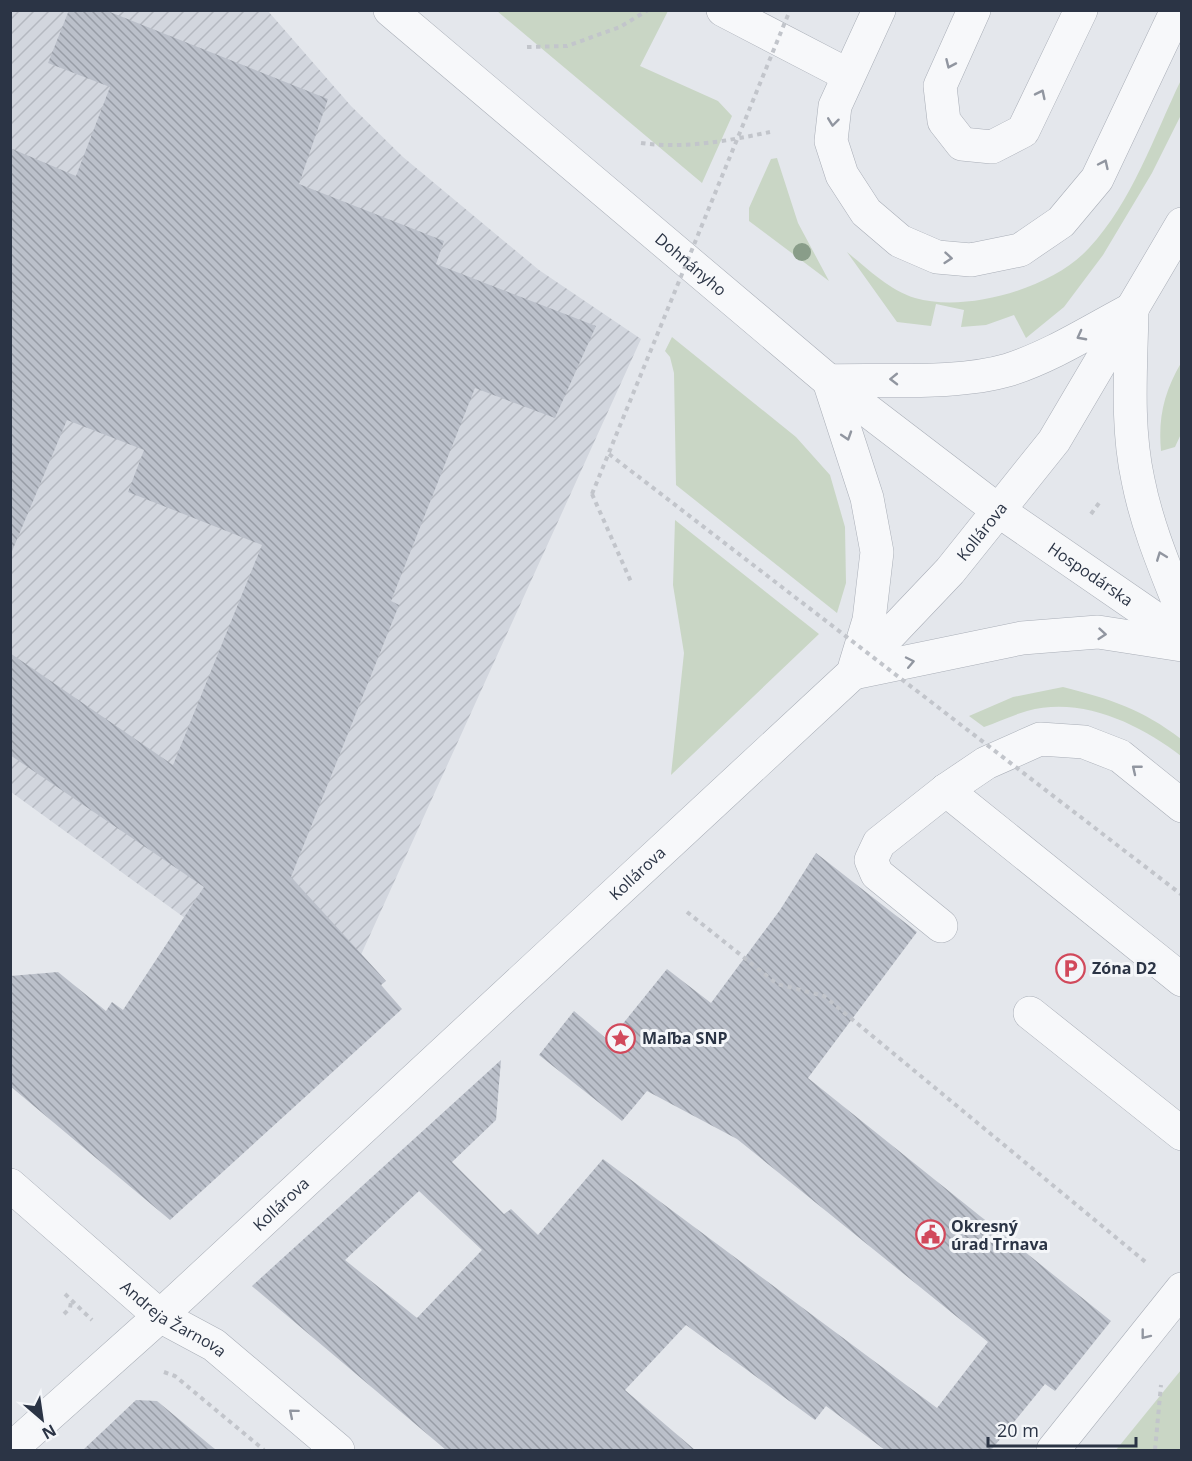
<svg xmlns="http://www.w3.org/2000/svg" width="1192" height="1461" font-family="'Open Sans',sans-serif">
<style>
.industrial{fill:url(#industrial-furrows)}
.green{fill:#c9d6c5}
.building{fill:url(#building-back-hatch);fill-rule:evenodd}
.lines{fill:none;stroke-linecap:round;stroke-linejoin:round}
.minor-casing{stroke:#a9aeb7;stroke-width:34}
.path{stroke:#c2c5cb;stroke-width:4;stroke-dasharray:4.5 4.5;stroke-linecap:butt}
.minor{stroke:#f7f8fa;stroke-width:33}
.path-bridge{stroke:#c2c5cb;stroke-width:4;stroke-dasharray:4.5 4.5;stroke-linecap:butt}
.tree{fill:#899d89}
.oneway{stroke:#9196a0}
.labels{text-anchor:middle;stroke-width:6;stroke-linejoin:round;paint-order:stroke}
.street-label{font-size:16px;fill:#2b3445;stroke:#f4f6f9}
.poi-label{font-size:16px;font-weight:bold;fill:#2b3445;stroke:#f4f6f9;text-anchor:start}
</style>
<defs>
<pattern id="industrial-furrows" width="10" height="10" patternUnits="userSpaceOnUse" patternTransform="scale(1.5)"><rect width="10" height="10" fill="#d2d6de"/><path d="M-1 1l2-2M0 10L10 0M9 11l2-2" fill="none" stroke="#b4b8c0"/></pattern>
<pattern id="building-back-hatch" width="6" height="6" patternUnits="userSpaceOnUse" patternTransform="scale(1.5)"><rect width="6" height="6" fill="#bbc0ca"/><path d="M-1 5l2 2M0 0l6 6M5-1l2 2" fill="none" stroke="#989da6"/></pattern>
</defs>
<rect width="100%" height="100%" fill="#e4e7ec"/>
<path class="industrial" d="M 11,11 L 268,11 L 351,106 L 403,157 L 539,270 L 641,339 L 330,1023 L 11,792 Z"/>
<path class="green" d="M 497,11 L 668,11 L 640,66 L 718,101 L 732,116 L 702,183 Z
M 1181,80 L 1181,115 L 1152,173 L 1103,255 L 1064,307 L 1026,338 L 1014,315 L 986,325 L 961,327 L 964,310 L 936,304 L 931,326 L 897,322 L 847,252 C 868,269 889,290 915,298 C 967,313 1053,288 1089,248 C 1132,202 1154,136 1181,80 Z
M 777,158 L 798,223 L 829,281 L 749,221 L 749,208 L 771,159 Z
M 672,337 L 796,437 L 830,475 L 845,527 L 846,583 L 837,613 L 676,485 L 674,373 L 670,357 L 665,351 Z
M 1181,363 L 1181,434 L 1175,447 L 1161,451 C 1158,418 1164,392 1181,363 Z
M 675,520 L 819,634 L 671,775 L 684,653 L 673,585 Z
M 1063,687 C 1110,699 1142,709 1181,739 L 1181,756 C 1139,724 1082,696 1027,711 C 1013,715 998,722 984,727 L 969,716 L 1013,697 Z
M 1181,1370 L 1181,1450 L 1116,1450 Z"/>
<path class="building" d="M 69,10 L 105,10 L 328,99 L 299,184 L 444,241 L 436,264 L 596,326 L 555,418 L 475,388 L 391,601 L 399,605 L 291,877 L 386,981 L 381,985 L 402,1009 L 170,1220 L 10,1086 L 10,976 L 58,972 L 106,1011 L 112,1002 L 123,1010 L 204,887 L 10,755 L 10,653 L 173,765 L 262,545 L 128,492 L 144,450 L 67,420 L 10,556 L 10,148 L 76,176 L 110,87 L 48,63 Z
M 816,853 L 917,932 L 808,1078 L 1111,1321 L 1055,1391 L 1045,1384 L 992,1449 L 994,1450 L 885,1450 L 826,1406 L 815,1420 L 686,1325 L 625,1390 L 695,1450 L 446,1450 L 252,1286 L 501,1060 L 496,1120 L 452,1162 L 504,1214 L 511,1209 L 538,1235 L 603,1159 L 937,1408 L 988,1342 L 737,1139 L 647,1091 L 622,1121 L 539,1055 L 574,1011 L 609,1041 L 667,969 L 711,1003 L 780,910 ZM 419,1191 L 482,1250 L 417,1318 L 345,1260 Z
M 136,1400 L 157,1401 L 216,1450 L 83,1450 Z"/>
<g class="lines">
<defs>
<g id="minor">
<path id="s1" d="M 390,10 L 829,381 L 999,511 L 1182,637"/>
<path d="M 723,10 L 848,75"/>
<path d="M 879,10 L 835,106 L 831,141 L 842,175 L 866,212 L 900,241 L 937,257 L 971,260 L 1020,250 L 1061,222 L 1097,179 L 1177,10"/>
<path d="M 974,10 L 940,86 L 944,121 L 962,144 L 992,147 L 1023,131 L 1081,10"/>
<path d="M 1132,311 C 1131,367 1126,425 1138,480 C 1147,526 1165,568 1182,611"/>
<path d="M 829,381 C 883,379 957,385 1008,370 C 1052,356 1092,330 1132,309"/>
<path d="M 829,381 L 867,498 L 877,552 L 869,620 L 855,666"/>
<path d="M 853,673 L 1022,638 L 1098,632 L 1182,645"/>
<path d="M 946,790 L 1182,980"/>
<path d="M 941,926 L 877,874 L 871,860 L 879,843 L 946,790 L 986,763 L 1040,739 L 1084,742 L 1120,756 L 1182,806"/>
<path d="M 1030,1013 L 1182,1134"/>
<path id="s2" d="M 10,1185 L 160,1316 L 214,1345 L 338,1450"/>
<path id="s3" d="M 10,1450 L 160,1316 L 853,673 L 950,571 L 1054,441 L 1182,224"/>
<path d="M 1053,1450 L 1182,1289"/>
</g>
</defs>
<use href="#minor" class="minor-casing"/>
<path class="path" d="M 527,47 L 567,46 L 620,27 L 648,10
M 641,143 C 685,149 727,141 770,132
M 592,494 L 632,584
M 1091,514 L 1099,503
M 687,912 L 777,984 L 824,996 L 1148,1264
M 65,1294 L 92,1320
M 64,1314 L 70,1308 L 71,1302
M 164,1372 L 175,1376 L 264,1450
M 1155,1450 L 1161,1385"/>
<use href="#minor" class="minor"/>
<path class="path-bridge" d="M 609,454 L 1182,895
M 592,494 L 790,10"/>
</g>
<circle class="tree" cx="802" cy="252" r="9"/>
<defs><path id="oneway-chevron" d="M-2-3.5L2.5 0L-2 3.5" fill="none" stroke-width="1.6" stroke-linecap="round" stroke-linejoin="round" transform="scale(1.5)"/></defs>
<g class="oneway">
<use href="#oneway-chevron" transform="translate(950 64) rotate(114)"/>
<use href="#oneway-chevron" transform="translate(1041 94) rotate(-64)"/>
<use href="#oneway-chevron" transform="translate(833 122) rotate(97)"/>
<use href="#oneway-chevron" transform="translate(1104 164) rotate(-65)"/>
<use href="#oneway-chevron" transform="translate(948 258) rotate(5)"/>
<use href="#oneway-chevron" transform="translate(1081 336) rotate(152)"/>
<use href="#oneway-chevron" transform="translate(894 379) rotate(179)"/>
<use href="#oneway-chevron" transform="translate(847 436) rotate(72)"/>
<use href="#oneway-chevron" transform="translate(1161 556) rotate(-111)"/>
<use href="#oneway-chevron" transform="translate(1102 634) rotate(5)"/>
<use href="#oneway-chevron" transform="translate(910 662) rotate(-12)"/>
<use href="#oneway-chevron" transform="translate(1136 769) rotate(-141)"/>
<use href="#oneway-chevron" transform="translate(1145 1335) rotate(128)"/>
<use href="#oneway-chevron" transform="translate(293 1413) rotate(-140)"/>
</g>
<defs>
<symbol id="parking-ring" viewBox="-11 -11 22 22"><circle r="9.5" fill="#f4f6f9" stroke="#d1495b" stroke-width="1.5"/><path d="M-3.5-5.5H1a3.5 3.5 0 0 1 0 7H-1V5.5H-3.5ZM-1-3.4V-.6H.8a1.4 1.4 0 0 0 0-2.8Z" fill="#d1495b"/></symbol>
<symbol id="sight-ring" viewBox="-11 -11 22 22"><circle r="9.5" fill="#f4f6f9" stroke="#d1495b" stroke-width="1.5"/><path d="M0-6L1.8-2.2L6-1.7L2.9 1.2L3.7 5.4L0 3.3L-3.7 5.4L-2.9 1.2L-6-1.7L-1.8-2.2Z" fill="#d1495b"/></symbol>
<symbol id="civic-ring" viewBox="-11 -11 22 22"><circle r="9.5" fill="#f4f6f9" stroke="#d1495b" stroke-width="1.5"/><path d="M-.6-6.5H3V-4.5H.6V-3L4-1V1h2V6H-6V1h2V-1L-.6-3ZM-1.2 2.5V6h2.4V2.5Z" fill="#d1495b"/></symbol>
</defs>
<g fill-rule="evenodd">
<use href="#parking-ring" x="1054" y="952" width="33" height="33"/>
<use href="#sight-ring" x="604" y="1022" width="33" height="33"/>
<use href="#civic-ring" x="914" y="1218" width="33" height="33"/>
</g>
<g class="labels">
<g class="street-label">
<text dy="6" stroke="none"><textPath href="#s1" startOffset="394">Dohnányho</textPath></text>
<text dy="6" stroke="none"><textPath href="#s3" startOffset="1338">Kollárova</textPath></text>
<text dy="6" stroke="none"><textPath href="#s1" startOffset="900">Hospodárska</textPath></text>
<text dy="6" stroke="none"><textPath href="#s3" startOffset="852">Kollárova</textPath></text>
<text dy="6" stroke="none"><textPath href="#s3" startOffset="366">Kollárova</textPath></text>
<text dy="6" stroke="none"><textPath href="#s2" startOffset="212">Andreja Žarnova</textPath></text>
</g>
<g class="poi-label">
<text x="1092" y="974">Zóna D2</text>
<text x="642" y="1044">Maľba SNP</text>
<text x="951" y="1232">Okresný<tspan x="951" dy="18">úrad Trnava</tspan></text>
</g>
</g>
<rect width="1192" height="1461" fill="none" stroke="#2b3445" stroke-width="24"/>
<g transform="translate(42 1419) rotate(151)" stroke="#f4f6f9" stroke-width="4.5" paint-order="stroke">
<path d="M0-4.5L10 22L0 15L-10 22Z" fill="#2b3445"/>
<text y="-9" font-size="16" font-weight="bold" text-anchor="middle" fill="#2b3445">N</text>
</g>
<path d="M988 1437v9h148v-9" fill="none" stroke="#2b3445" stroke-width="3"/>
<text x="997" y="1437" font-size="18" fill="#2b3445" stroke="#f4f6f9" stroke-width="4.5" paint-order="stroke">20 m</text>
</svg>
